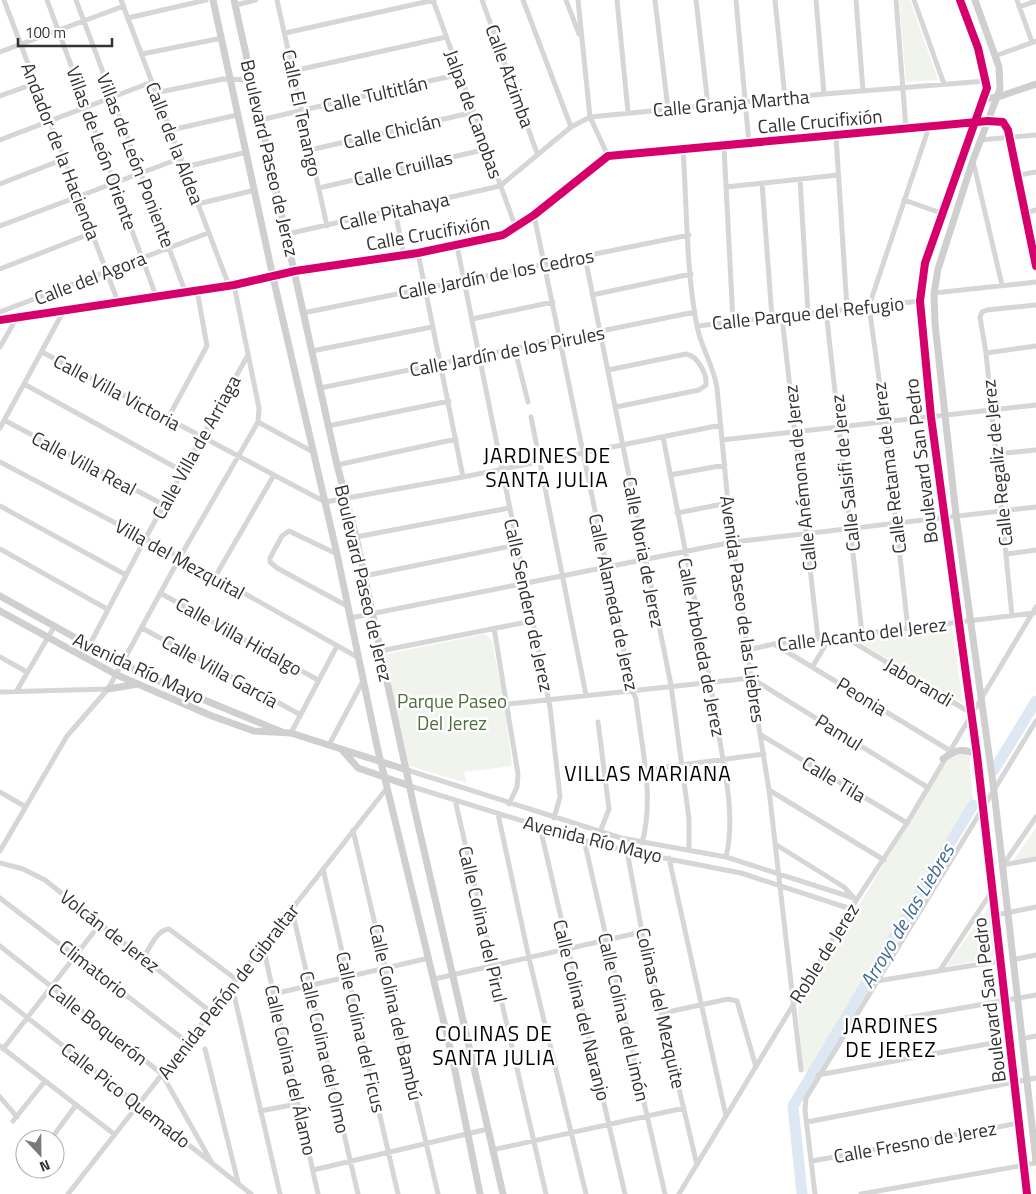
<svg xmlns="http://www.w3.org/2000/svg" width="1036" height="1194" font-family="'Titillium Web',sans-serif">
<style>
.green{fill:#f0f4ed}
.lines{fill:none;stroke-linecap:round;stroke-linejoin:round}
.river{stroke:#dde8f2;stroke-width:11}
.street{stroke:#d6d6d6;stroke-width:5}
.secondary{stroke:#cfcfcf;stroke-width:7}
.cycleway-casing{stroke:#fff;stroke-width:11}
.cycleway{stroke:#d6006c;stroke-width:8}
.labels{text-anchor:middle;stroke-width:5;stroke-linejoin:round;paint-order:stroke}
.street-label{font-size:19px;fill:#323232;stroke:#fff}
.park-label{font-size:19px;fill:#516d3f;stroke:#fff}
.water-label{font-size:20px;font-style:italic;fill:#406c93;stroke:#fff}
.quarter-label{font-size:21px;letter-spacing:1px;fill:#000;stroke:#fff}
</style>
<rect width="100%" height="100%" fill="#fff"/>
<path class="green" d="M 899,0 L 910,0 L 938,80 L 906,82 Z
M 952,625 L 963,703 L 849,636 Z
M 485,634 L 492,641 L 505,706 L 512,766 L 464,772 L 467,783 L 409,766 L 385,656 L 387,654 Z
M 962,752 L 969,754 L 973,800 L 810,1071 L 802,1072 L 798,1007 L 945,762 L 953,754 Z
M 1036,828 L 1036,857 L 1013,861 Z
M 990,906 L 996,957 L 945,967 Z"/>
<g class="lines">
<path class="river" d="M 994,770 L 1036,701
M 802,1194 L 793,1106 L 973,805"/>
<path class="street" d="M 4,0 L 118,302
M 47,0 L 156,296
M 76,0 L 185,291
M 121,0 L 229,286
M 277,0 L 327,226
M 433,0 L 516,228
M 482,0 L 537,153
M 523,0 L 571,127
M 566,0 L 579,34
M 578,0 L 590,117 L 608,156
M 617,0 L 628,112
M 655,0 L 668,109
M 696,0 L 708,105
M 736,0 L 749,144
M 775,0 L 785,98
M 816,0 L 824,94
M 856,0 L 863,91
M 896,0 L 906,129
M 914,0 L 944,84
M 1017,0 L 1032,42
M 236,5 L 256,0
M 1019,7 L 1036,1
M 128,18 L 206,0
M 285,33 L 434,0
M 0,52 L 124,6
M 142,54 L 222,38
M 995,56 L 1036,41
M 293,71 L 446,37
M 155,93 L 223,79 L 252,80
M 0,96 L 36,83
M 260,120 L 460,74
M 171,130 L 237,115
M 836,136 L 847,309
M 0,140 L 152,82
M 980,140 L 1036,135
M 724,147 L 733,321
M 310,150 L 474,112
M 683,150 C 687,206 686,271 697,326 C 701,348 714,366 717,388 L 728,503 L 751,678 L 769,790 L 801,1070
M 973,161 L 1002,285
M 185,167 L 247,152
M 1019,175 L 1036,172
M 800,179 L 808,313
M 762,183 L 772,318
M 0,184 L 64,159
M 726,187 L 838,175
M 319,188 L 487,149
M 904,200 L 941,213
M 198,204 L 255,190
M 395,211 L 404,255
M 1026,213 L 1036,210
M 534,215 L 632,690 L 636,699 C 641,745 655,797 642,843
M 0,226 L 181,158
M 287,234 L 500,186 L 571,127 L 590,117 L 824,94 L 986,81
M 457,246 L 550,707 L 560,797 L 554,818
M 418,253 L 463,477
M 585,257 L 671,685 L 689,819 L 689,850
M 0,269 L 92,233
M 295,271 L 418,253 L 503,235 L 534,215 L 608,156 L 988,121 L 1003,122 L 1008,130 L 1036,266
M 934,293 L 1036,282
M 592,295 L 691,274
M 826,311 L 862,634
M 0,312 L 208,233
M 303,313 L 689,235
M 782,317 L 818,639
M 472,319 L 553,302
M 697,326 L 920,301
M 0,347 L 16,319
M 515,350 L 528,402
M 312,351 L 432,327
M 42,352 L 325,502 L 463,477 L 721,425
M 986,353 L 1036,346
M 608,370 L 686,354 C 698,356 707,374 706,385 L 699,390 L 616,407
M 24,384 L 182,471
M 320,388 L 695,312
M 531,417 L 586,695
M 168,418 L 207,346 L 197,290
M 4,420 L 164,505
M 258,422 L 313,452
M 328,426 L 449,401
M 0,428 L 63,312
M 663,437 C 682,534 702,631 718,729 C 724,770 736,815 726,857
M 722,440 L 1036,405
M 996,454 L 1036,450
M 0,462 L 180,557 L 359,658
M 337,465 L 456,439
M 670,475 L 725,465
M 0,506 L 126,575
M 677,513 L 728,503
M 356,537 L 509,508
M 0,549 L 107,609
M 337,554 L 289,531 L 282,536 L 270,558 L 270,562 L 277,568 L 347,606
M 1007,554 L 1036,550
M 364,576 L 516,545
M 215,577 L 274,475
M 160,593 L 318,680
M 1012,616 L 986,353 L 980,317 L 982,312 L 987,310 L 1036,305
M 350,618 L 733,542 L 1036,507
M 142,628 L 299,714
M 494,628 L 518,774 L 517,787 L 509,804
M 908,629 L 885,422 L 869,306 L 929,127
M 843,636 L 971,713
M 774,644 L 949,750
M 89,646 L 145,539 L 248,355
M 747,650 L 774,644 L 1034,613
M 380,651 L 532,621
M 0,657 L 27,672
M 813,666 L 830,637
M 0,692 L 108,689
M 16,692 L 54,627
M 509,704 L 751,678 L 927,787
M 598,722 L 609,809 L 600,832
M 291,733 L 337,646
M 761,735 L 907,823
M 329,745 L 363,681
M 407,770 L 621,838 L 726,857 L 857,899
M 644,770 L 764,754
M 410,786 L 584,840 L 627,851 L 741,873 L 851,909
M 769,790 L 884,860
M 0,792 L 26,807
M 455,800 L 546,1194
M 498,814 L 529,958 L 586,1194
M 540,827 L 625,1194
M 353,830 L 438,1194
M 584,840 L 665,1194
M 775,844 L 844,887 L 853,897
M 0,851 L 67,736 L 108,689 L 180,557 L 258,422 L 259,408 L 234,285
M 627,851 L 642,932 L 697,1165
M 669,858 L 726,1116
M 0,863 L 23,869 L 45,880 L 211,1012
M 1002,865 L 1036,859
M 1003,865 L 1036,817
M 323,869 L 398,1194
M 0,898 L 187,1042
M 292,910 L 358,1194
M 996,915 L 1036,907
M 0,946 L 162,1074 L 212,1163
M 263,946 L 318,1194
M 144,957 C 150,947 157,930 169,929 L 237,980
M 1012,960 L 1036,955
M 940,970 L 992,891
M 434,979 L 642,932
M 877,981 L 1000,961
M 232,986 L 280,1194
M 273,994 L 429,958
M 0,996 L 251,1194
M 663,1013 L 728,999 L 737,1001 L 756,1067
M 848,1028 L 1036,995
M 1021,1039 L 1036,1036
M 0,1046 L 114,1134
M 3,1049 L 100,924
M 205,1049 L 238,1182
M 818,1075 L 1009,1040
M 0,1097 L 17,1117
M 260,1111 L 297,1104
M 13,1121 L 45,1081
M 807,1122 L 1036,1078
M 51,1139 L 76,1105
M 492,1150 L 684,1108
M 812,1161 L 1019,1123
M 313,1170 L 488,1129
M 68,1194 L 387,788
M 679,1194 L 857,899 L 907,823 L 1036,607
M 815,1194 L 805,1110 L 806,1098 L 1036,721
M 861,1194 L 1036,1163"/>
<path class="secondary" d="M 213,0 L 273,277 L 337,554 L 377,746 L 452,1056 L 480,1194
M 234,0 L 337,465 L 356,537 L 414,807 L 503,1194
M 960,0 L 978,48 L 987,88 L 925,263 L 920,301 L 931,417 L 977,755 L 1027,1194
M 975,0 L 999,67 L 1000,89 L 973,160 L 938,269 L 934,293 L 935,324 L 956,515 L 994,791 L 1036,1161
M 984,99 L 998,97 L 1036,84
M 0,320 L 234,285 L 295,271
M 0,596 L 121,663 L 163,683 L 282,732
M 0,611 L 117,675 L 212,716 L 254,731 L 291,733 L 407,770
M 108,689 L 138,684
M 343,751 L 358,768 L 410,786
M 943,759 C 955,750 963,747 977,755"/>
<defs>
<path id="cycleway" d="M 960,0 L 978,48 L 987,88 L 925,263 L 920,301 L 931,417 L 977,755 L 1027,1194
M 0,320 L 234,285 L 295,271 L 418,253 L 503,235 L 534,215 L 608,156 L 988,121 L 1003,122 L 1008,130 L 1036,266"/>
</defs>
<use href="#cycleway" class="cycleway-casing"/>
<use href="#cycleway" class="cycleway"/>
</g>
<g class="labels">
<g class="street-label">
<text transform="translate(510 76) rotate(70)" y="7">Calle Atzimba</text>
<text transform="translate(375 94) rotate(-13)" y="7">Calle Tultitlán</text>
<text transform="translate(731 103) rotate(-5)" y="7">Calle Granja Martha</text>
<text transform="translate(302 113) rotate(78)" y="7">Calle El Tenango</text>
<text transform="translate(474 114) rotate(70)" y="7">Jalpa de Canobas</text>
<text transform="translate(820 121) rotate(-5)" y="7">Calle Crucifixión</text>
<text transform="translate(392 131) rotate(-13)" y="7">Calle Chiclán</text>
<text transform="translate(175 143) rotate(69)" y="7">Calle de la Aldea</text>
<text transform="translate(102 148) rotate(70)" y="7">Villas de León Oriente</text>
<text transform="translate(61 151) rotate(69)" y="7">Andador de la Hacienda</text>
<text transform="translate(270 158) rotate(77)" y="7">Boulevard Paseo de Jerez</text>
<text transform="translate(136 160) rotate(69)" y="7">Villas de León Poniente</text>
<text transform="translate(403 168) rotate(-13)" y="7">Calle Cruillas</text>
<text transform="translate(394 211) rotate(-13)" y="7">Calle Pitahaya</text>
<text transform="translate(428 233) rotate(-10)" y="7">Calle Crucifixión</text>
<text transform="translate(496 274) rotate(-11)" y="7">Calle Jardín de los Cedros</text>
<text transform="translate(90 278) rotate(-21)" y="7">Calle del Agora</text>
<text transform="translate(808 313) rotate(-6)" y="7">Calle Parque del Refugio</text>
<text transform="translate(507 351) rotate(-11)" y="7">Calle Jardín de los Pirules</text>
<text transform="translate(117 392) rotate(28)" y="7">Calle Villa Victoria</text>
<text transform="translate(196 447) rotate(-61)" y="7">Calle Villa de Arriaga</text>
<text transform="translate(921 461) rotate(-97)" y="7">Boulevard San Pedro</text>
<text transform="translate(84 463) rotate(28)" y="7">Calle Villa Real</text>
<text transform="translate(997 463) rotate(-96)" y="7">Calle Regaliz de Jerez</text>
<text transform="translate(889 468) rotate(-97)" y="7">Calle Retama de Jerez</text>
<text transform="translate(845 473) rotate(-96)" y="7">Calle Salsifi de Jerez</text>
<text transform="translate(800 478) rotate(-96)" y="7">Calle Anémona de Jerez</text>
<text transform="translate(644 552) rotate(79)" y="7">Calle Noria de Jerez</text>
<text transform="translate(180 559) rotate(29)" y="7">Villa del Mezquital</text>
<text transform="translate(364 583) rotate(77)" y="7">Boulevard Paseo de Jerez</text>
<text transform="translate(614 602) rotate(78)" y="7">Calle Alameda de Jerez</text>
<text transform="translate(529 605) rotate(78)" y="7">Calle Sendero de Jerez</text>
<text transform="translate(743 609) rotate(82)" y="7">Avenida Paseo de las Liebres</text>
<text transform="translate(862 634) rotate(-7)" y="7">Calle Acanto del Jerez</text>
<text transform="translate(239 636) rotate(29)" y="7">Calle Villa Hidalgo</text>
<text transform="translate(702 647) rotate(79)" y="7">Calle Arboleda de Jerez</text>
<text transform="translate(139 668) rotate(25)" y="7">Avenida Río Mayo</text>
<text transform="translate(220 671) rotate(29)" y="7">Calle Villa García</text>
<text transform="translate(919 682) rotate(31)" y="7">Jaborandi</text>
<text transform="translate(862 696) rotate(32)" y="7">Peonia</text>
<text transform="translate(839 732) rotate(32)" y="7">Pamul</text>
<text transform="translate(834 779) rotate(31)" y="7">Calle Tila</text>
<text transform="translate(593 839) rotate(14)" y="7">Avenida Río Mayo</text>
<text transform="translate(483 924) rotate(77)" y="7">Calle Colina del Pirul</text>
<text transform="translate(110 931) rotate(38)" y="7">Volcán de Jerez</text>
<text transform="translate(824 953) rotate(-58)" y="7">Roble de Jerez</text>
<text transform="translate(94 969) rotate(38)" y="7">Climatorio</text>
<text transform="translate(228 991) rotate(-52)" y="7">Avenida Peñón de Gibraltar</text>
<text transform="translate(989 1000) rotate(-97)" y="7">Boulevard San Pedro</text>
<text transform="translate(661 1008) rotate(77)" y="7">Colinas del Mezquite</text>
<text transform="translate(582 1010) rotate(76)" y="7">Calle Colina del Naranjo</text>
<text transform="translate(396 1012) rotate(77)" y="7">Calle Colina del Bambú</text>
<text transform="translate(624 1017) rotate(77)" y="7">Calle Colina del Limón</text>
<text transform="translate(98 1024) rotate(38)" y="7">Calle Boquerón</text>
<text transform="translate(361 1032) rotate(77)" y="7">Calle Colina del Ficus</text>
<text transform="translate(325 1052) rotate(77)" y="7">Calle Colina del Olmo</text>
<text transform="translate(291 1070) rotate(77)" y="7">Calle Colina del Álamo</text>
<text transform="translate(126 1095) rotate(38)" y="7">Calle Pico Quemado</text>
<text transform="translate(915 1142) rotate(-10)" y="7">Calle Fresno de Jerez</text>
</g>
<g class="park-label">
<text x="452" y="708">Parque Paseo<tspan x="452" dy="22">Del Jerez</tspan></text>
</g>
<g class="water-label">
<text transform="translate(907 916) rotate(-59)" y="7">Arroyo de las Liebres</text>
</g>
<g class="quarter-label">
<text x="547" y="463">JARDINES DE<tspan x="547" dy="24">SANTA JULIA</tspan></text>
<text x="648" y="781">VILLAS MARIANA</text>
<text x="891" y="1033">JARDINES<tspan x="891" dy="24">DE JEREZ</tspan></text>
<text x="494" y="1041">COLINAS DE<tspan x="494" dy="24">SANTA JULIA</tspan></text>
</g>
</g>
<g transform="translate(40 1154) rotate(158)"><circle r="24" fill="#ffffff" stroke="#adadad"/>
<path d="M0-4L9 19L0 12L-9 19Z" fill="#7a7a7a"/>
<text y="-8" font-size="14" font-weight="bold" text-anchor="middle" fill="#323232">N</text>
</g>
<path d="M18 38v8h94v-8" fill="none" stroke="#323232" stroke-width="2.5"/>
<text x="25" y="38" font-size="15" fill="#323232" stroke="#ffffff" stroke-width="4" paint-order="stroke">100 m</text>
</svg>
